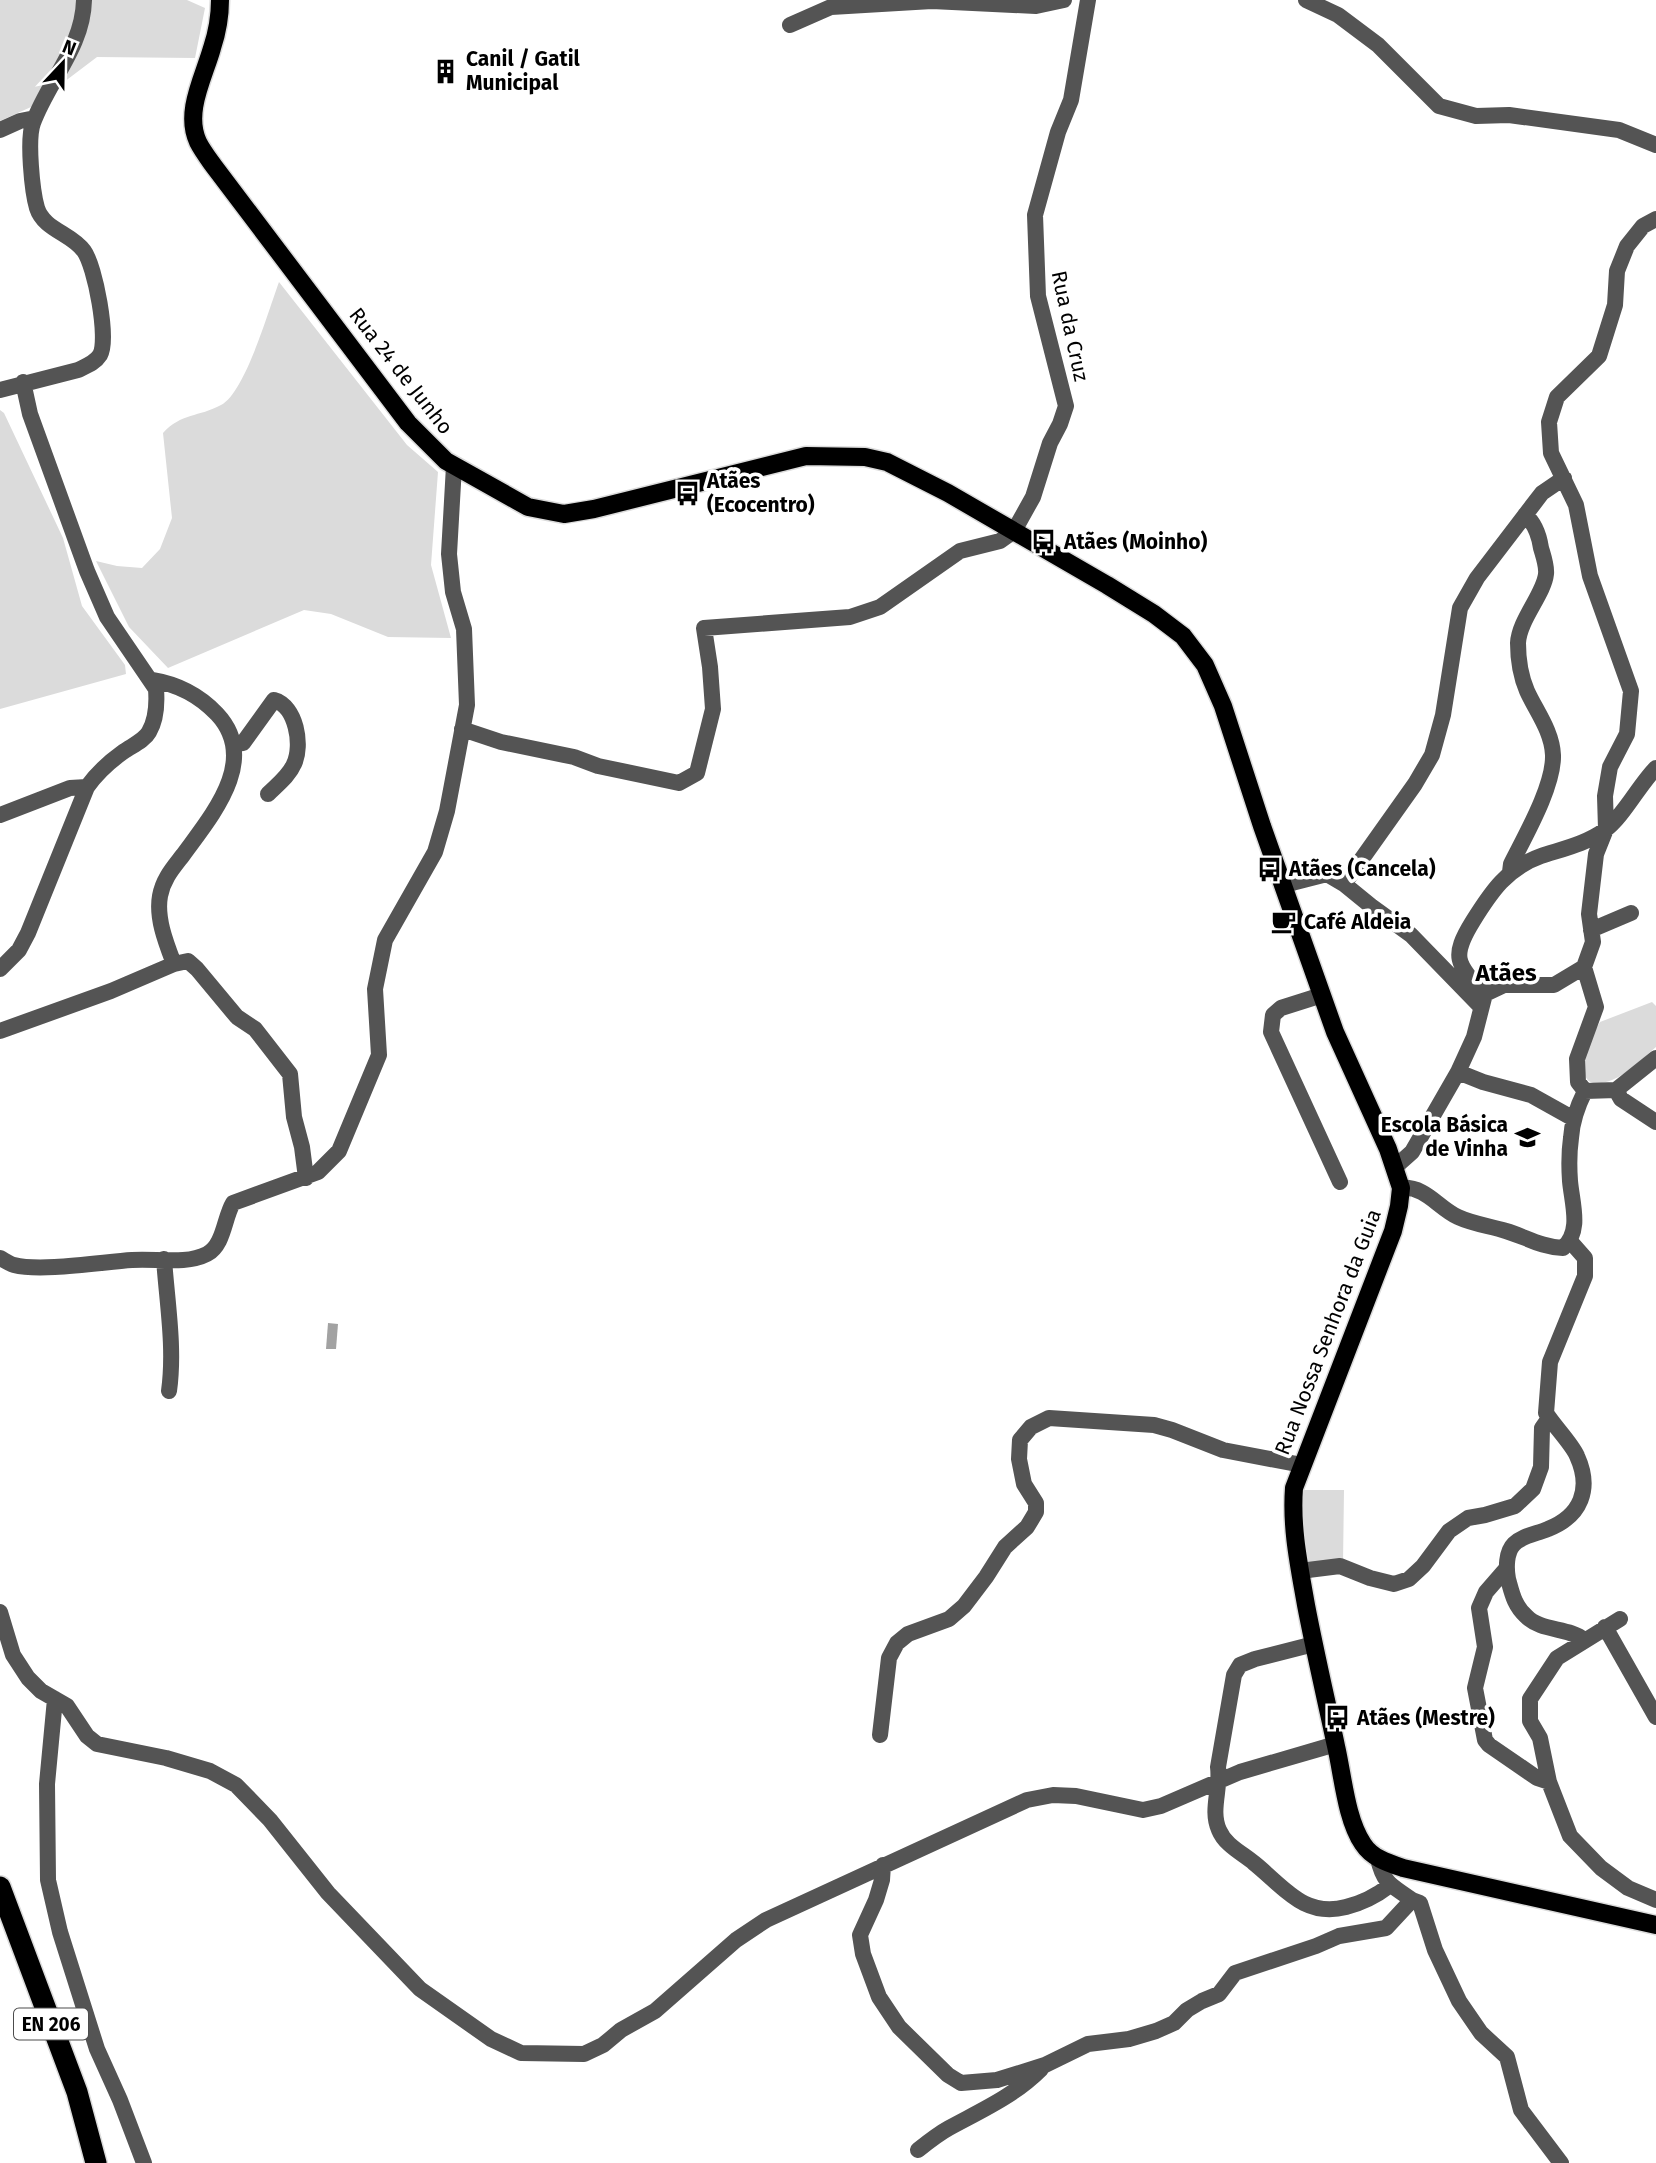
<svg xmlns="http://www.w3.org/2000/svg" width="1656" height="2163" font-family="'Fira Sans',sans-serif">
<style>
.green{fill:#dbdbdb}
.water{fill:#a2a2a2}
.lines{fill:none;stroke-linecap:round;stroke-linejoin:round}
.major-casing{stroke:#dbdbdb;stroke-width:21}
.highway-casing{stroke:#dbdbdb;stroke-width:24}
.minor{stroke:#545454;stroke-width:16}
.major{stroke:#000;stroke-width:18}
.highway{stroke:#000;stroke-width:21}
.labels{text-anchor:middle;stroke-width:7;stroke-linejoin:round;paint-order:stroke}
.shield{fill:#fff;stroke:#4c4c4c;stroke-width:2}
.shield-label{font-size:19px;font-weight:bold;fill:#000}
.poi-label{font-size:21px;font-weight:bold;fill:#000;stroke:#fff;text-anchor:start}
.street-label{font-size:21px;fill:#000;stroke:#fff}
.quarter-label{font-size:24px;font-weight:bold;fill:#000;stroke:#fff}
</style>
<rect width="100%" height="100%" fill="#fff"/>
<path class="green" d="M 0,0 L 187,0 L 205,8 L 195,58 L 97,57 L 31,107 L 0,121 Z
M 279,282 L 407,445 L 438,472 L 431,565 L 451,638 L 388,637 L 331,614 L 304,610 L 168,668 L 129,627 L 96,561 L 117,566 L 142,568 L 160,549 L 172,518 L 163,433 C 181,413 199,417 221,405 C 245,393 269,309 279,282 Z
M 0,410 L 4,413 L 63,538 L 82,606 L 125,665 L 126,674 L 0,709 Z
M 1652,1002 L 1656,1006 L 1656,1047 C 1643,1058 1628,1074 1612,1080 C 1566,1098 1588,1040 1600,1022 Z
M 1303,1490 L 1344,1490 L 1343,1564 L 1307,1565 L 1302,1560 Z"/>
<path class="water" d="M 328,1323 L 338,1324 L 336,1349 L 326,1349 Z"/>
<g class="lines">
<defs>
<path id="major" d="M 220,0 C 220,16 217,33 212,48 C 204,77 184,112 198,142 C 202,150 208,158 213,165 L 408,423 L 446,461 L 528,507 L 564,514 L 594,509 L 806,456 L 865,457 L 887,462 L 948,493 L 1107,585 L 1154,614 L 1183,636 L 1205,665 L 1223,706 L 1262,826 L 1335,1032 L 1388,1149 L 1401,1188 L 1399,1206 L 1393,1231 L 1294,1488 C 1291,1528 1299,1565 1306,1605 C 1315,1652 1326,1699 1336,1746 C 1343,1776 1346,1819 1363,1844 C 1372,1858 1388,1863 1403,1868 L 1656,1925"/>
<path id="highway" d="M 0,1887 L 77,2092 L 96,2163"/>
</defs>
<use href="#major" class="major-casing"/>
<use href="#highway" class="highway-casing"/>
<path class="minor" d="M 1306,0 L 1338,15 L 1378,45 L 1439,106 L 1476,116 L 1509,115 L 1619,130 L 1656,145
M 790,25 L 831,7 L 932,1 L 1036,6 L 1064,0
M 0,130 L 20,121 L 35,118
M 1656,219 L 1643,226 L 1627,246 L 1617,271 L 1615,305 L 1599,356 L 1557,397 L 1549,422 L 1551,453 L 1576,505 L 1590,576 L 1631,691 L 1627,734 L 1610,767 L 1605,796 L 1606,829 L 1596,854 L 1589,914 L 1593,942 L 1584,967 L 1596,1007 L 1577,1059 L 1578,1082 L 1585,1091 L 1616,1090 L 1656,1058
M 0,390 L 78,370 C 86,366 95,363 100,355 C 109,339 95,266 84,251 C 71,233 44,230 37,208 C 32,191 27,139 33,123 C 49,80 83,47 84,0
M 152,680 C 177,684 199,695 217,714 C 260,760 212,815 183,855 C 173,868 163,879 160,896 C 156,918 166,943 174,964
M 462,729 L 501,742 L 574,757 L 598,766 L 679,783 L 697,773 L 713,709 L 710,667 L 704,628 L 850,617 L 880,607 L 960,551 L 1000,541 L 1014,531 L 1033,497 L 1050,443 L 1060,424 L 1066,406 L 1038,296 L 1035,215 L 1058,132 L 1071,100 L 1088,0
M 234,744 L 243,743 L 274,700 C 296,706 303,745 294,764 C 289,776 277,785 268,794
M 0,815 L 70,788 L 87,787
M 1510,872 L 1511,864 C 1525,836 1554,786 1553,755 C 1552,731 1536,711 1527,691 C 1521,677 1518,658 1518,643 C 1519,620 1544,594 1546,574 C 1547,566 1543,555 1541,548 C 1539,535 1535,523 1525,515
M 1344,884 L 1415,784 L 1432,755 L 1443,715 L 1460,608 L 1477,578 L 1542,493 L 1564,478
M 1284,885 L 1327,874 L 1344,884 L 1371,906 L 1411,935 L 1481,1007
M 1591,930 L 1631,913
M 0,969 L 19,950 L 28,933 L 87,787 C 97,773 109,762 123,752 C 131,746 144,741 149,732 C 156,720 157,702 156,689 L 107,617 L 87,571 L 30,414 L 23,382
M 1485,994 L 1504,985 L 1554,985 L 1584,967
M 1322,995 L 1281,1008 L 1273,1015 L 1271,1032 L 1340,1182
M 0,1031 L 111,991 L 174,964 L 188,961 L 197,969 L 237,1017 L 255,1029 L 290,1074 L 294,1117 L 302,1147 L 306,1178
M 1458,1072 L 1483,1082 L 1531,1095 L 1574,1119
M 1616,1090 L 1621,1099 L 1656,1122
M 1394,1168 L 1412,1152 L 1458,1072 L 1474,1037 L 1485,994 C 1457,964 1450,958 1473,921 C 1491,892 1507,868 1541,856 C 1562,849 1586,844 1605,830 C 1623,817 1639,785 1656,768
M 1401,1188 C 1426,1186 1437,1207 1458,1217 C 1473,1224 1490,1226 1506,1231 C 1526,1237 1541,1247 1563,1248 C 1582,1231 1572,1204 1570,1181 C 1569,1167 1569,1152 1571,1138 C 1572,1122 1578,1105 1585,1091
M 1570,1241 L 1585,1258 L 1585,1276 L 1550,1362 L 1546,1413 C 1554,1426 1572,1444 1577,1456 C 1592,1489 1581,1516 1548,1529 C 1537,1534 1523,1535 1514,1544 C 1506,1552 1506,1568 1508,1579 C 1512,1593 1514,1605 1526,1616 C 1541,1632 1569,1627 1584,1640
M 0,1258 C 4,1260 10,1264 14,1265 C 41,1272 102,1262 132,1260 C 155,1258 186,1265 207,1254 C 224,1245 224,1218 233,1203 L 318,1172 L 339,1151 L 379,1055 L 375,989 L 385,940 L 435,852 L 447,811 L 467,705 L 464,629 L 453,592 L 449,554 L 454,466
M 164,1259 C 167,1302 175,1348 169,1391
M 1506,1569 L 1486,1592 L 1479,1608 L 1485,1647 L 1475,1688 L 1485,1740 L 1489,1745 L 1537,1778 L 1549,1782
M 1300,1571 L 1340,1566 L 1370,1578 L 1394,1584 L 1409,1579 L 1423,1566 L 1449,1531 L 1468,1518 L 1485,1515 L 1515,1506 L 1533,1489 L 1541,1467 L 1542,1428 L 1549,1418
M 0,1612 L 13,1655 L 28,1678 L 41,1691 L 67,1706 L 87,1736 L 97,1744 L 166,1758 L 210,1771 L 236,1785 L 270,1820 L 328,1893 L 420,1989 L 491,2039 L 521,2053 L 584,2054 L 603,2045 L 621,2030 L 655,2011 L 736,1940 L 766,1920 L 1027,1800 L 1053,1795 L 1076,1796 L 1143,1810 L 1161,1806 L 1240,1772 L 1336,1744
M 1620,1619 L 1557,1658 L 1530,1699 L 1530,1721 L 1540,1738 L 1549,1782 L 1570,1836 L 1601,1868 L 1628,1888 L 1656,1900
M 1605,1627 L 1656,1717
M 1314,1644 L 1255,1659 L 1240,1665 L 1234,1675 L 1218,1767 C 1221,1789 1210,1810 1219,1830 C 1225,1845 1242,1853 1254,1863 C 1284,1887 1304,1918 1346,1907 C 1362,1903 1376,1896 1389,1886
M 55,1699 L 47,1784 L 48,1880 L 60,1932 L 97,2049 L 120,2100 L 144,2163
M 880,1735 L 889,1658 L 897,1643 L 908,1634 L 949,1619 L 964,1606 L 986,1577 L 1005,1547 L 1027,1527 L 1036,1512 L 1036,1503 L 1024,1484 L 1019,1459 L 1020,1440 L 1031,1427 L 1049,1418 L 1154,1425 L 1172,1430 L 1223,1450 L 1302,1465
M 883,1865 L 882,1880 L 876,1900 L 860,1935 L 863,1954 L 879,1997 L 899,2027 L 948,2075 L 961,2083 L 997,2080 L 1045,2065 L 1088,2044 L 1129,2039 L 1156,2031 L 1174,2023 L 1187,2010 L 1202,2001 L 1219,1994 L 1235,1973 L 1316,1946 L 1339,1936 L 1386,1928 L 1412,1900 C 1392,1885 1384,1885 1378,1859
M 1412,1900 L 1420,1903 L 1435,1950 L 1459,2001 L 1481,2033 L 1507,2057 L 1521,2110 L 1561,2163
M 918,2150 C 928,2142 938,2134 949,2128 C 982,2110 1014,2096 1041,2069"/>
<use href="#major" class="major"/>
<use href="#highway" class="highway"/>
</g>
<defs>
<symbol id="building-bare" viewBox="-9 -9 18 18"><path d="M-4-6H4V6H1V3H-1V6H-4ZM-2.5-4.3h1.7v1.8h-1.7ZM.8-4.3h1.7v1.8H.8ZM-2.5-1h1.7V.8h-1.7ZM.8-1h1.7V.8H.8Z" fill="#000" stroke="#fff" stroke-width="2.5" paint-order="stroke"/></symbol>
<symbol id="bus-bare" viewBox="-9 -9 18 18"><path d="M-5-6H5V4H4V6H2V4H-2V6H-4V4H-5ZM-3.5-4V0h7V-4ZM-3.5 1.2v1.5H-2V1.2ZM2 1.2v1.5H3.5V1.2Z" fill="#000" stroke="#fff" stroke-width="2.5" paint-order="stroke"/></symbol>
<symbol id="cafe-bare" viewBox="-9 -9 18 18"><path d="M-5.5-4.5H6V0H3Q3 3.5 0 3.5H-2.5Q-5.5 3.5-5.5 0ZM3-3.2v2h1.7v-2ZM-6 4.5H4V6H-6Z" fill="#000" stroke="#fff" stroke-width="2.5" paint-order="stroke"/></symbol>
<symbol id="school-bare" viewBox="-9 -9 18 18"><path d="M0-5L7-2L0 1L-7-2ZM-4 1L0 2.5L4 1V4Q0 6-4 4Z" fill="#000" stroke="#fff" stroke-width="2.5" paint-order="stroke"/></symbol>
</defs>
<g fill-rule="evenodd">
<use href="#building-bare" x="428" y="54" width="35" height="35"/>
<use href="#bus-bare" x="670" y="476" width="35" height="35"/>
<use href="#bus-bare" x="1026" y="524" width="35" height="35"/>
<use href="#bus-bare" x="1252" y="852" width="35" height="35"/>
<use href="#cafe-bare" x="1266" y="904" width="35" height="35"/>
<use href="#school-bare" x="1510" y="1120" width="35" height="35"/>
<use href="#bus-bare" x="1320" y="1700" width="35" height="35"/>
</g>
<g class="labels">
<rect class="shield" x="14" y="2008.5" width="74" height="31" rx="5"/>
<g class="shield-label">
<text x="51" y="2031">EN 206</text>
</g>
<g class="poi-label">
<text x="466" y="66">Canil / Gatil<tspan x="466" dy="24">Municipal</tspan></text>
<text x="707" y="488">Atães<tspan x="707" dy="24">(Ecocentro)</tspan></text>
<text x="1064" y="549">Atães (Moinho)</text>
<text x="1289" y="876">Atães (Cancela)</text>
<text x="1304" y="929">Café Aldeia</text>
<text x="1508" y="1132" text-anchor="end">Escola Básica<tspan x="1508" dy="24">de Vinha</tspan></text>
<text x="1357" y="1725">Atães (Mestre)</text>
</g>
<g class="street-label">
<text transform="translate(1070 326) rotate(78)" y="7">Rua da Cruz</text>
<text transform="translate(401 371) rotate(52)" y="7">Rua 24 de Junho</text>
<text transform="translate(1328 1332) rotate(-69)" y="7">Rua Nossa Senhora da Guia</text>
</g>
<g class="quarter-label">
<text x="1506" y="981">Atães</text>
</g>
</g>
<g transform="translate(63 63) rotate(22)" stroke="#ffffff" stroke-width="5" paint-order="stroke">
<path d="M0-5L12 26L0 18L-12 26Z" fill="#000000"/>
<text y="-10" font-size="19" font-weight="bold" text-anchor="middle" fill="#000000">N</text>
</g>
</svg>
